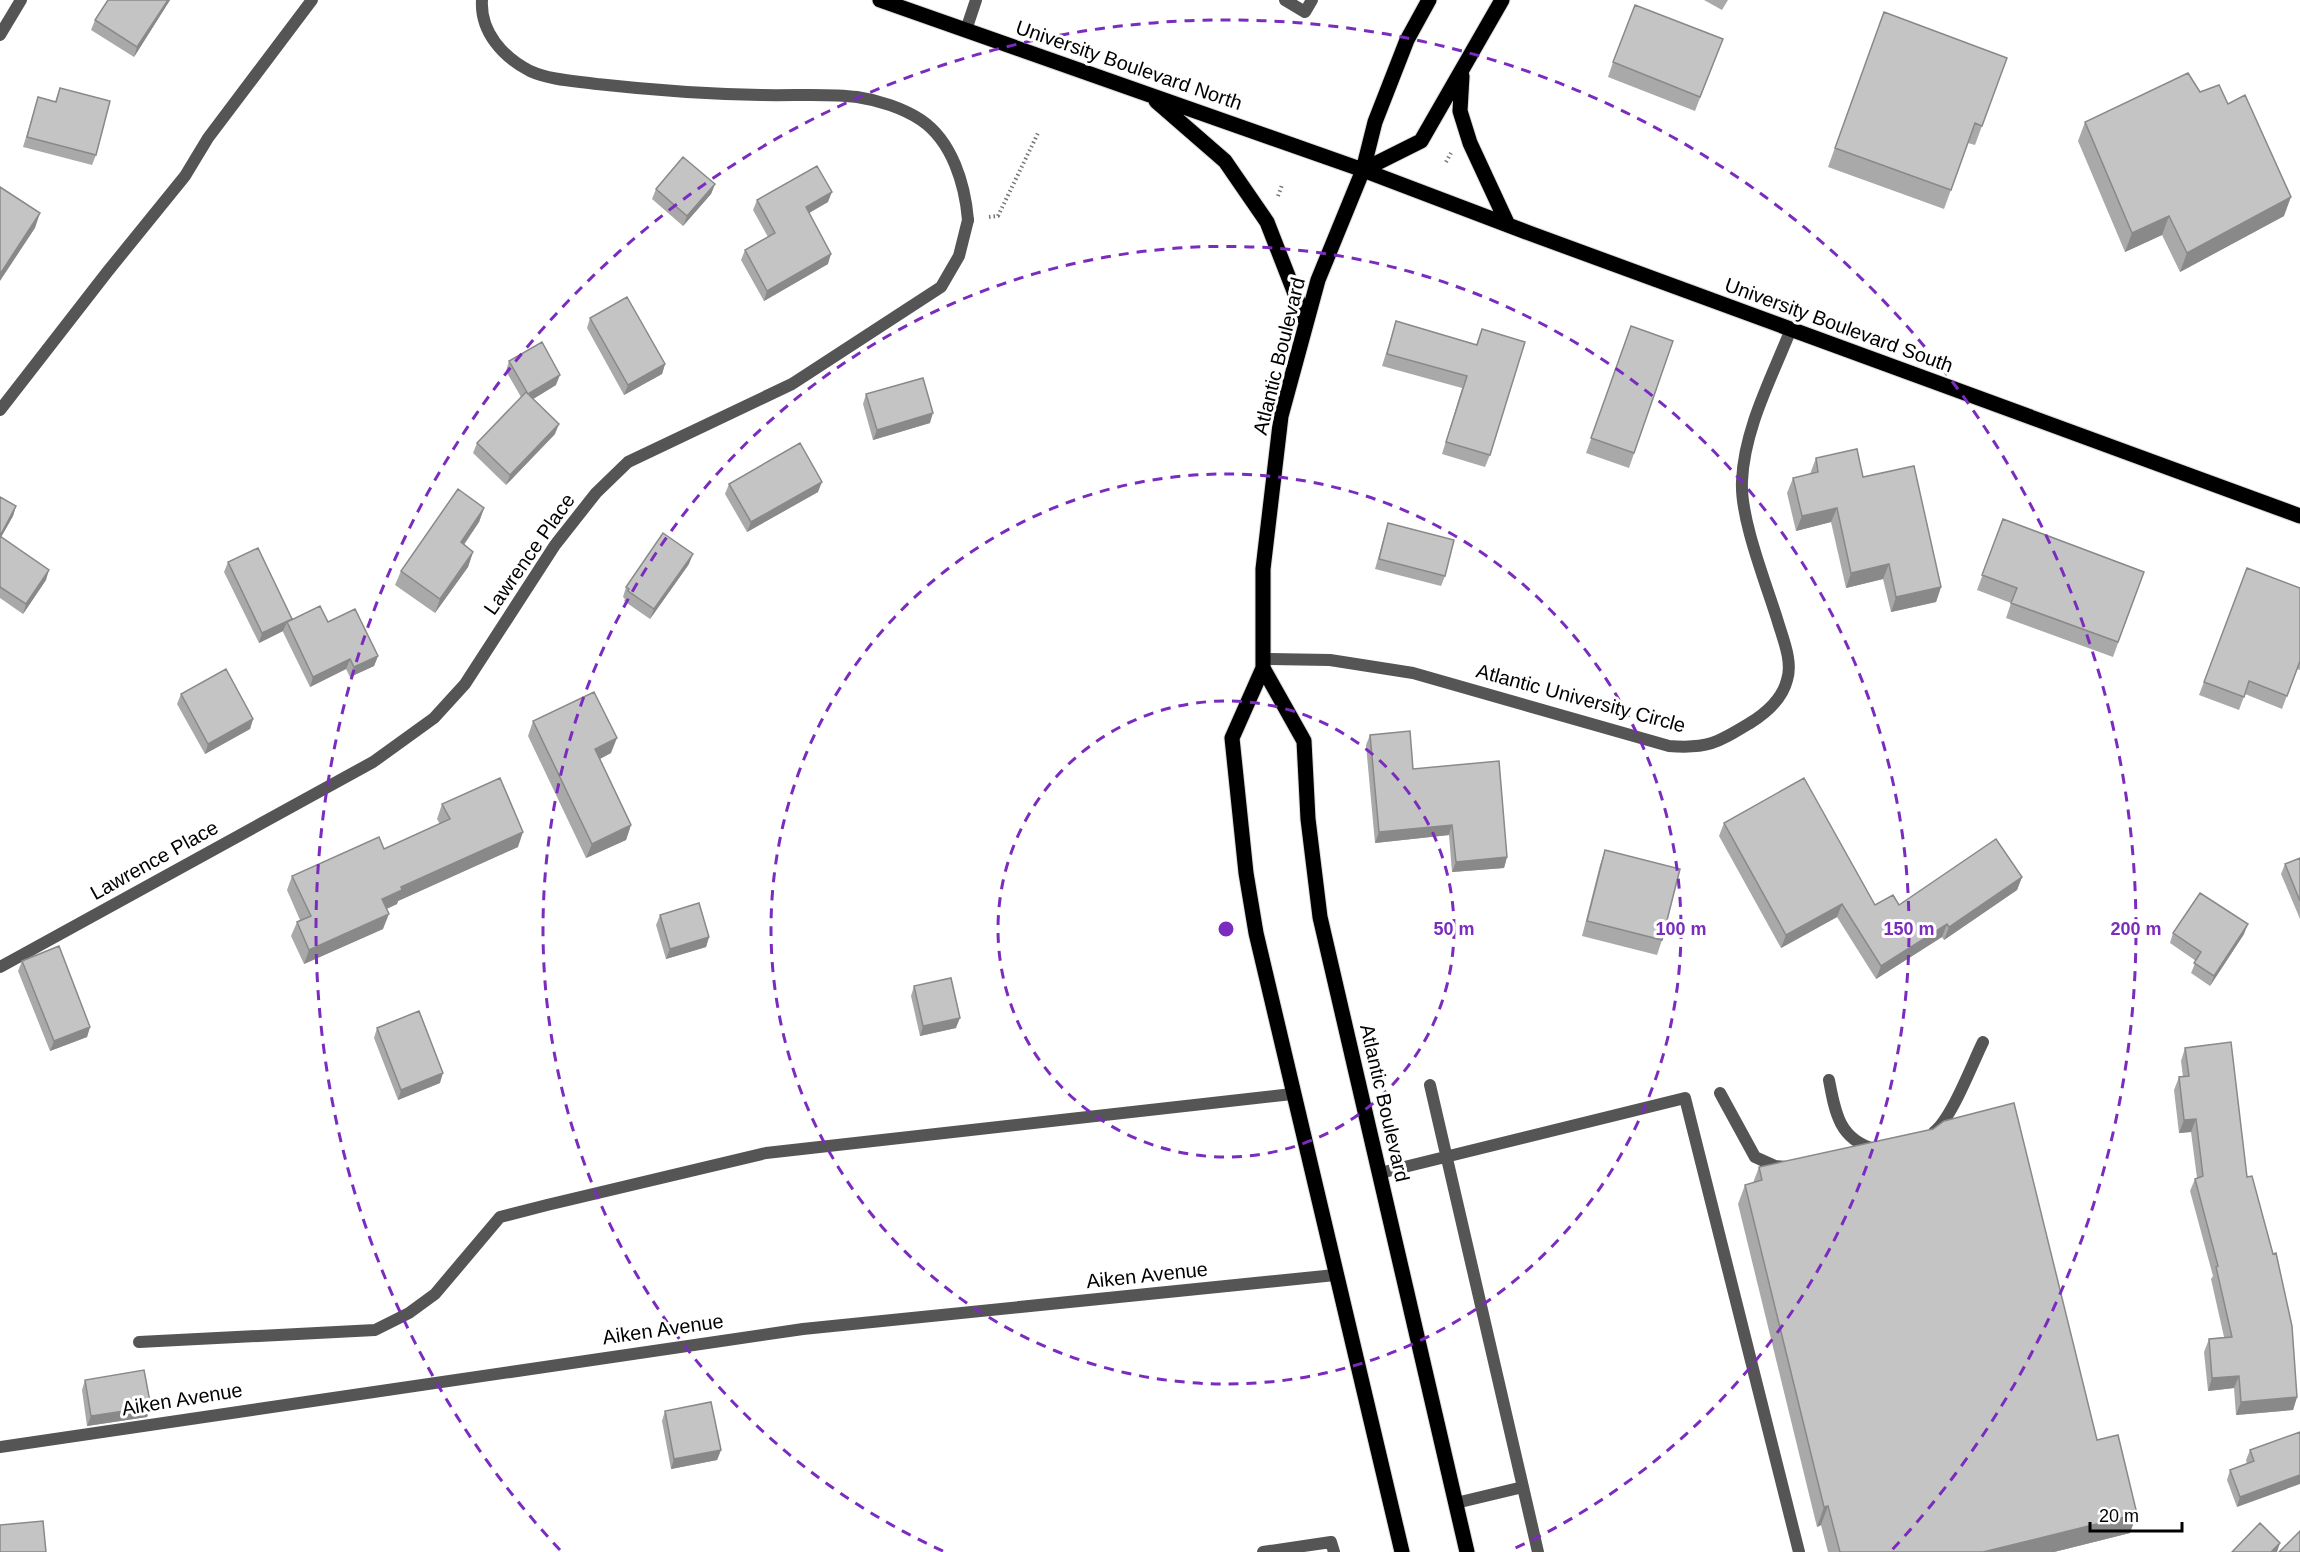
<svg xmlns="http://www.w3.org/2000/svg" width="2300" height="1552" font-family="Arial,sans-serif">
<style>
.lines{fill:none;stroke-linecap:round;stroke-linejoin:round}
.primary-casing{stroke:#dbdbdb;stroke-width:17}
.path{stroke:#777;stroke-width:4;stroke-dasharray:1.5 3;stroke-linecap:butt}
.service{stroke:#555;stroke-width:12}
.minor{stroke:#555;stroke-width:12}
.primary{stroke:#000;stroke-width:15}
.wall{fill:#a9a9a9}
.shaded-wall{fill:#898989}
.building{fill:#c4c4c4;stroke:#898989;stroke-width:1.5}
.ring{fill:none;stroke:#7b2cbf;stroke-width:3;stroke-dasharray:10 8}
.labels{text-anchor:middle;stroke-width:6;stroke-linejoin:round;paint-order:stroke}
.street-label{font-size:20px;fill:#000;stroke:#fff}
.centre{fill:#7b2cbf;stroke:#fff;stroke-width:3}
.ring-label{font-size:18px;text-anchor:middle;font-weight:bold;fill:#7b2cbf;stroke:#fff;stroke-width:6;stroke-linejoin:round;paint-order:stroke}
</style>
<rect width="100%" height="100%" fill="#fff"/>
<g class="lines">
<defs>
<path id="primary" d="M 880,0 L 1363,170 L 1529,233 L 2300,516
M 1462,76 L 1460,111 L 1470,143 L 1508,225
M 1156,101 L 1225,161 L 1267,222 L 1306,322
M 1363,170 L 1421,141 L 1502,0
M 1263,668 L 1304,741 L 1308,819 L 1320,917 L 1467,1552
M 1402,1552 L 1256,933 L 1246,873 L 1232,738 L 1263,668 L 1263,569 L 1281,416 L 1318,280 L 1363,170 L 1375,122 L 1407,40 L 1429,0"/>
</defs>
<use href="#primary" class="primary-casing"/>
<path class="path" d="M 1446,162 L 1451,153
M 1278,196 L 1282,185
M 989,217 L 998,216 L 1039,131"/>
<path class="service" d="M 482,0 C 480,32 503,57 530,71 C 550,80 575,81 597,84 C 651,90 706,94 761,95 C 791,96 827,93 857,97 C 878,100 903,108 921,120 C 952,141 965,184 968,220
M 1285,0 L 1305,12 L 1312,0
M 966,30 L 976,0
M 0,410 L 108,271 L 185,176 L 208,138 L 312,0
M 1829,1080 C 1835,1112 1839,1139 1874,1149
M 1430,1085 L 1538,1552
M 1720,1093 L 1755,1157 L 1775,1166 L 1787,1167
M 1934,1132 C 1952,1118 1972,1064 1983,1042
M 1380,1173 L 1685,1098 L 1799,1552
M 139,1342 L 375,1330 L 409,1313 L 435,1294 L 500,1217 L 547,1205 L 766,1153 L 1292,1094
M 1456,1503 L 1523,1487"/>
<path class="minor" d="M 0,35 L 21,0
M 1263,659 L 1330,660 L 1413,673 L 1669,746 C 1708,749 1717,743 1750,723 C 1766,713 1782,700 1787,680 C 1793,662 1783,639 1778,622 C 1766,583 1740,519 1742,481 C 1744,429 1772,377 1791,329
M 0,967 L 373,762 L 434,718 L 465,684 L 555,545 L 596,493 L 628,462 L 792,384 L 941,287 L 959,256 L 968,220
M 0,1447 L 803,1329 L 1335,1275
M 1263,1552 L 1331,1542 L 1334,1552"/>
<use href="#primary" class="primary"/>
</g>
<path class="wall" d="M 108,0 L 170,0 L 134,57 L 91,30 L 95,20 Z
M 1704,0 L 1728,0 L 1722,10 Z
M 1884,12 L 2007,58 L 1975,145 L 1968,143 L 1944,209 L 1828,167 Z
M 1723,39 L 1695,111 L 1608,77 L 1613,62 Z
M 60,88 L 96,155 L 92,165 L 23,147 L 38,97 L 55,102 Z
M 2200,92 L 2284,216 L 2180,272 L 2162,235 L 2125,252 L 2078,141 L 2085,122 Z
M 715,184 L 711,194 L 683,226 L 652,199 L 656,189 Z
M 757,200 L 828,202 L 809,213 L 828,264 L 764,301 L 741,260 L 745,250 L 768,237 L 753,210 Z
M 590,318 L 665,364 L 662,374 L 624,395 L 587,328 Z
M 1396,321 L 1476,345 L 1482,329 L 1490,455 L 1485,467 L 1442,454 L 1462,388 L 1382,366 Z
M 1631,326 L 1673,341 L 1629,468 L 1586,453 Z
M 509,361 L 556,385 L 533,399 L 555,434 L 506,485 L 473,453 L 477,443 L 521,397 L 506,371 Z
M 866,394 L 930,423 L 873,440 L 863,404 Z
M 1816,458 L 1863,477 L 1941,587 L 1936,602 L 1891,612 L 1883,579 L 1846,588 L 1831,522 L 1796,531 L 1787,493 L 1793,478 L 1810,474 Z
M 729,484 L 818,492 L 747,532 L 725,494 Z
M 0,497 L 16,506 L 13,516 L 1,537 L 46,580 L 23,614 L 0,598 Z
M 484,508 L 479,522 L 464,545 L 473,552 L 468,567 L 435,613 L 395,585 L 401,571 Z
M 2003,519 L 2144,572 L 2113,657 L 2006,618 L 2011,603 L 1977,590 Z
M 1388,523 L 1445,576 L 1441,586 L 1375,569 L 1385,533 Z
M 228,562 L 291,620 L 328,622 L 378,656 L 374,666 L 350,677 L 346,669 L 310,687 L 283,632 L 283,631 L 259,643 L 224,572 Z
M 689,564 L 650,619 L 624,601 L 625,599 L 623,597 L 626,587 Z
M 2247,568 L 2300,588 L 2300,670 L 2297,669 L 2282,709 L 2245,694 L 2239,710 L 2199,695 Z
M 181,694 L 253,719 L 250,729 L 205,754 L 177,704 Z
M 533,721 L 611,753 L 600,759 L 631,825 L 626,840 L 586,858 L 528,736 Z
M 1370,735 L 1413,769 L 1507,857 L 1504,868 L 1452,872 L 1449,835 L 1375,843 L 1366,745 Z
M 442,804 L 518,847 L 398,901 L 397,904 L 386,909 L 383,929 L 304,964 L 291,936 L 297,922 L 300,920 L 287,890 L 292,876 L 384,849 L 440,824 L 437,819 Z
M 1724,823 L 1875,905 L 1899,905 L 2022,877 L 2017,890 L 1944,940 L 1942,937 L 1876,979 L 1837,917 L 1781,948 L 1719,836 Z
M 1605,850 L 1662,940 L 1657,955 L 1582,936 L 1600,865 Z
M 2300,858 L 2300,919 L 2281,874 L 2285,864 Z
M 660,915 L 709,937 L 706,947 L 666,959 L 656,925 Z
M 2173,933 L 2244,934 L 2210,986 L 2191,973 L 2196,961 L 2170,943 Z
M 22,961 L 90,1027 L 87,1037 L 50,1051 L 18,971 Z
M 914,986 L 956,1028 L 920,1036 L 911,996 Z
M 377,1028 L 440,1083 L 398,1100 L 374,1038 Z
M 2185,1048 L 2247,1177 L 2297,1397 L 2293,1410 L 2236,1415 L 2234,1388 L 2208,1391 L 2204,1352 L 2209,1339 L 2224,1337 L 2211,1279 L 2213,1276 L 2190,1191 L 2195,1179 L 2197,1178 L 2191,1132 L 2179,1133 L 2174,1090 L 2179,1077 L 2183,1077 L 2181,1061 Z
M 1759,1167 L 2097,1440 L 2130,1533 L 2054,1552 L 1828,1552 L 1821,1525 L 1817,1527 L 1738,1204 L 1745,1185 L 1753,1183 Z
M 85,1380 L 151,1407 L 147,1417 L 87,1426 L 82,1390 Z
M 665,1411 L 721,1450 L 717,1460 L 671,1469 L 662,1421 Z
M 2300,1432 L 2237,1507 L 2227,1480 L 2230,1470 L 2247,1464 L 2246,1460 L 2250,1450 Z"/>
<path class="shaded-wall" d="M 168,0 L 170,0 L 134,57 L 137,47 Z
M 715,184 L 711,194 L 683,226 L 687,216 Z
M 832,192 L 828,202 L 802,217 L 806,207 Z
M 2291,197 L 2284,216 L 2180,272 L 2187,253 Z
M 40,213 L 35,228 L 0,281 L 0,274 Z
M 2169,216 L 2162,235 L 2125,252 L 2132,233 Z
M 831,254 L 828,264 L 764,301 L 767,291 Z
M 665,364 L 662,374 L 624,395 L 628,385 Z
M 560,375 L 556,385 L 525,404 L 528,394 Z
M 933,413 L 930,423 L 873,440 L 877,430 Z
M 559,424 L 555,434 L 506,485 L 510,475 Z
M 822,482 L 818,492 L 747,532 L 751,522 Z
M 16,506 L 13,516 L 0,539 L 0,536 Z
M 484,508 L 479,522 L 455,557 L 461,542 Z
M 1837,508 L 1831,522 L 1796,531 L 1802,516 Z
M 473,552 L 468,567 L 435,613 L 440,599 Z
M 693,554 L 689,564 L 650,619 L 654,609 Z
M 1889,564 L 1883,579 L 1846,588 L 1851,573 Z
M 49,570 L 46,580 L 23,614 L 26,604 Z
M 1941,587 L 1936,602 L 1891,612 L 1896,597 Z
M 292,619 L 287,622 L 283,631 L 259,643 L 262,633 Z
M 378,656 L 374,666 L 350,677 L 354,667 Z
M 350,659 L 346,669 L 310,687 L 313,677 Z
M 253,719 L 250,729 L 205,754 L 208,744 Z
M 617,738 L 611,753 L 590,764 L 595,749 Z
M 631,825 L 626,840 L 586,858 L 592,844 Z
M 1452,825 L 1449,835 L 1375,843 L 1379,832 Z
M 523,832 L 518,847 L 398,901 L 397,904 L 376,914 L 382,899 L 401,887 Z
M 1507,857 L 1504,868 L 1452,872 L 1456,862 Z
M 2022,877 L 2017,890 L 1944,940 L 1949,927 Z
M 1842,904 L 1837,917 L 1781,948 L 1786,935 Z
M 389,914 L 383,929 L 304,964 L 309,950 Z
M 1947,924 L 1942,937 L 1876,979 L 1881,966 Z
M 2248,924 L 2244,934 L 2210,986 L 2214,976 Z
M 709,937 L 706,947 L 666,959 L 670,949 Z
M 960,1018 L 956,1028 L 920,1036 L 923,1026 Z
M 90,1027 L 87,1037 L 50,1051 L 54,1041 Z
M 443,1073 L 440,1083 L 398,1100 L 401,1090 Z
M 2196,1119 L 2191,1132 L 2179,1133 L 2184,1120 Z
M 2239,1376 L 2234,1388 L 2208,1391 L 2212,1378 Z
M 2297,1397 L 2293,1410 L 2236,1415 L 2241,1402 Z
M 151,1407 L 147,1417 L 87,1426 L 91,1416 Z
M 721,1450 L 717,1460 L 671,1469 L 674,1459 Z
M 2300,1475 L 2300,1484 L 2237,1507 L 2240,1497 Z
M 1828,1506 L 1821,1525 L 1817,1527 L 1824,1507 Z
M 2137,1514 L 2130,1533 L 2054,1552 L 1983,1552 Z
M 2280,1543 L 2277,1552 L 2271,1552 Z"/>
<path class="building" d="M 108,0 L 168,0 L 137,47 L 95,20 Z
M 1635,5 L 1723,39 L 1700,97 L 1613,62 Z
M 1884,12 L 2007,58 L 1982,126 L 1975,123 L 1951,190 L 1835,148 Z
M 2188,73 L 2200,92 L 2219,85 L 2228,104 L 2245,95 L 2291,197 L 2187,253 L 2169,216 L 2132,233 L 2085,122 Z
M 60,88 L 110,101 L 96,155 L 27,137 L 38,97 L 56,102 Z
M 683,157 L 715,184 L 687,216 L 656,189 Z
M 817,166 L 832,192 L 806,207 L 831,254 L 767,291 L 745,250 L 775,233 L 757,200 Z
M 0,187 L 40,213 L 0,274 Z
M 627,297 L 665,364 L 628,385 L 590,318 Z
M 1396,321 L 1477,345 L 1482,329 L 1525,342 L 1490,455 L 1446,442 L 1467,376 L 1387,354 Z
M 1631,326 L 1673,341 L 1634,453 L 1591,438 Z
M 542,342 L 560,375 L 528,394 L 509,361 Z
M 923,378 L 933,413 L 877,430 L 866,394 Z
M 526,392 L 559,424 L 510,475 L 477,443 Z
M 800,443 L 822,482 L 751,522 L 729,484 Z
M 1857,449 L 1863,477 L 1914,466 L 1941,587 L 1896,597 L 1889,564 L 1851,573 L 1837,508 L 1802,516 L 1793,478 L 1818,472 L 1816,458 Z
M 458,489 L 484,508 L 461,542 L 473,552 L 440,599 L 401,571 Z
M 0,497 L 16,506 L 0,536 Z
M 2003,519 L 2144,572 L 2118,642 L 2011,603 L 2017,588 L 1982,575 Z
M 1388,523 L 1454,540 L 1445,576 L 1379,559 Z
M 663,533 L 693,554 L 654,609 L 628,591 L 629,589 L 626,587 Z
M 0,536 L 49,570 L 26,604 L 0,587 Z
M 258,548 L 292,619 L 262,633 L 228,562 Z
M 2247,568 L 2300,588 L 2300,661 L 2287,696 L 2249,681 L 2244,697 L 2204,682 Z
M 320,606 L 328,622 L 355,609 L 378,656 L 354,667 L 350,659 L 313,677 L 287,622 Z
M 226,669 L 253,719 L 208,744 L 181,694 Z
M 594,692 L 617,738 L 595,749 L 631,825 L 592,844 L 533,721 Z
M 1410,731 L 1413,769 L 1499,761 L 1507,857 L 1456,862 L 1452,825 L 1379,832 L 1370,735 Z
M 500,778 L 523,832 L 401,887 L 402,890 L 382,899 L 389,914 L 309,950 L 297,922 L 311,916 L 292,876 L 379,837 L 384,849 L 450,819 L 442,804 Z
M 1804,778 L 1875,905 L 1893,895 L 1899,905 L 1996,839 L 2022,877 L 1949,927 L 1947,924 L 1881,966 L 1842,904 L 1786,935 L 1724,823 Z
M 1605,850 L 1680,869 L 1662,940 L 1587,921 Z
M 2300,858 L 2300,901 L 2285,864 Z
M 2200,893 L 2248,924 L 2214,976 L 2194,963 L 2201,952 L 2173,933 Z
M 699,903 L 709,937 L 670,949 L 660,915 Z
M 59,946 L 90,1027 L 54,1041 L 22,961 Z
M 951,978 L 960,1018 L 923,1026 L 914,986 Z
M 419,1011 L 443,1073 L 401,1090 L 377,1028 Z
M 2231,1042 L 2247,1177 L 2252,1176 L 2273,1254 L 2276,1253 L 2292,1326 L 2297,1397 L 2241,1402 L 2239,1376 L 2212,1378 L 2209,1339 L 2232,1337 L 2216,1267 L 2218,1266 L 2195,1179 L 2203,1176 L 2196,1119 L 2184,1120 L 2179,1077 L 2189,1076 L 2185,1048 Z
M 2014,1103 L 2097,1440 L 2118,1435 L 2137,1514 L 1983,1552 L 1840,1552 L 1828,1506 L 1824,1507 L 1745,1185 L 1762,1180 L 1759,1167 L 1933,1129 L 1944,1121 Z
M 144,1370 L 151,1407 L 91,1416 L 85,1380 Z
M 711,1402 L 721,1450 L 674,1459 L 665,1411 Z
M 2300,1432 L 2300,1475 L 2240,1497 L 2230,1470 L 2254,1461 L 2250,1450 Z
M 43,1521 L 46,1552 L 0,1552 L 0,1525 Z
M 2260,1523 L 2280,1543 L 2271,1552 L 2232,1552 Z
M 2300,1531 L 2300,1552 L 2279,1552 Z"/>
<g class="ring">
<circle cx="1226" cy="929" r="228"/>
<circle cx="1226" cy="929" r="455"/>
<path d="M943 1551A683 683 0 1 1 1509 1551"/>
<path d="M560 1550A910 910 0 1 1 1892 1550"/>
</g>
<g class="labels">
<g class="street-label">
<text transform="translate(1129 65) rotate(19)" y="7">University Boulevard North</text>
<text transform="translate(1839 325) rotate(20)" y="7">University Boulevard South</text>
<text transform="translate(1279 356) rotate(-76)" y="7">Atlantic Boulevard</text>
<text transform="translate(529 554) rotate(-55)" y="7">Lawrence Place</text>
<text transform="translate(1581 698) rotate(15)" y="7">Atlantic University Circle</text>
<text transform="translate(154 860) rotate(-29)" y="7">Lawrence Place</text>
<text transform="translate(1385 1103) rotate(77)" y="7">Atlantic Boulevard</text>
<text transform="translate(1147 1275) rotate(-6)" y="7">Aiken Avenue</text>
<text transform="translate(663 1329) rotate(-8)" y="7">Aiken Avenue</text>
<text transform="translate(182 1399) rotate(-9)" y="7">Aiken Avenue</text>
</g>
</g>
<circle cx="1226" cy="929" r="9" class="centre"/>
<g class="ring-label">
<text x="1454" y="935">50 m</text>
<text x="1681" y="935">100 m</text>
<text x="1909" y="935">150 m</text>
<text x="2136" y="935">200 m</text>
</g>
<path d="M2090 1522v9h92v-9" fill="none" stroke="#000000" stroke-width="3"/>
<text x="2099" y="1522" font-size="18" fill="#000000" stroke="#ffffff" stroke-width="4.5" paint-order="stroke">20 m</text>
</svg>
